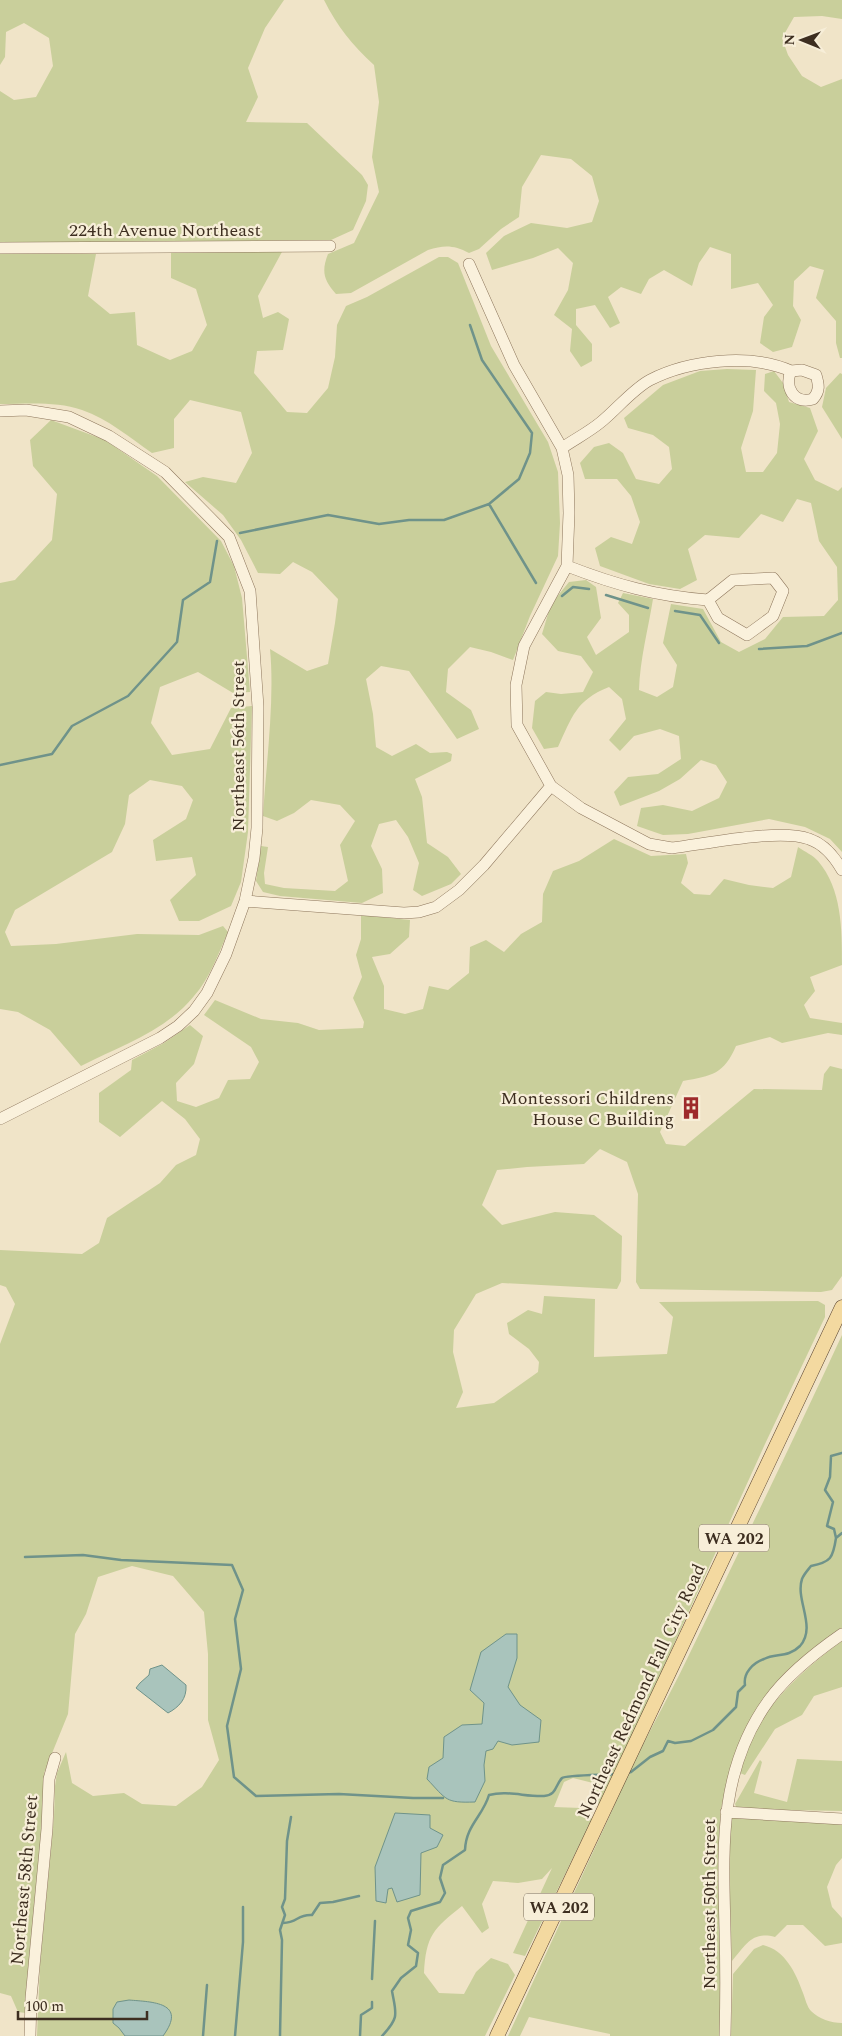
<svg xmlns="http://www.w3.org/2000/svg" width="842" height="2036" font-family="Spectral,serif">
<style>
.green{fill:#c9cf9b}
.water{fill:#a9c4bc;stroke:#6f938a}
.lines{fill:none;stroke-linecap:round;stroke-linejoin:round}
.stream{stroke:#6f938a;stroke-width:2.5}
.minor-casing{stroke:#8d765c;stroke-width:12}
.major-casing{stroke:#5b4430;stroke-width:15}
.minor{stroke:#faf1dc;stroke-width:11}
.major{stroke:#f3d9a0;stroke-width:14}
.labels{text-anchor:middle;stroke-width:4.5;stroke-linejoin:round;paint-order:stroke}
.shield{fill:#f7eed8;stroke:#756857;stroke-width:1}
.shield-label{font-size:16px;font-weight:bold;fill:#3d2e20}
.street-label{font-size:18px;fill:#3d2e20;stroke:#f7eed8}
.poi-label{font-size:18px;fill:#3d2e20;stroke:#f7eed8;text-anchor:end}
</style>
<rect width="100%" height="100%" fill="#f0e4c8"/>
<path class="green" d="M 0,0 L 284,0 L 265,28 L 248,68 L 258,97 L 246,122 L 307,123 L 362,175 L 368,185 L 366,201 L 353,230 L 331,240 L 0,243 L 0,91 L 14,100 L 36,97 L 53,66 L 49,38 L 24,23 L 6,32 L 5,57 L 0,65 Z
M 324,0 L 842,0 L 842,19 L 822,16 L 794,17 L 782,38 L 788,55 L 802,76 L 821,87 L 842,79 L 842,358 L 840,358 L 836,343 L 836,321 L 816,298 L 824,270 L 810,266 L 794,281 L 793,306 L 801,320 L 792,347 L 773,352 L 760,343 L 764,317 L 773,305 L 758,283 L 731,289 L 731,254 L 710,247 L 699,263 L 692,286 L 664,270 L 649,279 L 641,294 L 621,287 L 608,297 L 620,323 L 610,328 L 595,305 L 576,309 L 576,325 L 592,344 L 592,361 L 581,367 L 570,351 L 572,329 L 554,315 L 568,290 L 573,263 L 558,248 L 533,258 L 492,270 L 486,253 L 504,236 L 531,223 L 567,228 L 592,222 L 599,201 L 592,176 L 571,159 L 541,155 L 522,187 L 519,217 L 501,229 L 479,249 L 469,253 C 454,245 444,245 428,250 L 351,293 L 336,294 C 324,280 321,272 328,254 L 354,243 L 379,192 L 372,157 L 379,102 L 374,65 C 352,45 337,26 324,0 Z
M 283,250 L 258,296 L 263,318 L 278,312 L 289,319 L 283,350 L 257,351 L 254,373 L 287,412 L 307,413 L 328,388 L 335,357 L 337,325 L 346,306 L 367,297 L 439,257 L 448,257 L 458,263 L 491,346 L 548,442 L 558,472 L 560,523 L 558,556 L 530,616 L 513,660 L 491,652 L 470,647 L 448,669 L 446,692 L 471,710 L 479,729 L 457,739 L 409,671 L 381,666 L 366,679 L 373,714 L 376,747 L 392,756 L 416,744 L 430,753 L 447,752 L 452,754 L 451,761 L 415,779 L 422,797 L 427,843 L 448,857 L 461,874 L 451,884 L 422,896 L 413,890 L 419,863 L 408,837 L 396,820 L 379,824 L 371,846 L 382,869 L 383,893 L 362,903 L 280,896 L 263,892 L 256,881 L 261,846 L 268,847 L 264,873 L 265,884 L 284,888 L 335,891 L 348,881 L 340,845 L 355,821 L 340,805 L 311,800 L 294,813 L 277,821 L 263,816 C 266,764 275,701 270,649 L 307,671 L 328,664 L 335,623 L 338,599 L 312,572 L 293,562 L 280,574 L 258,573 L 241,540 L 223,515 L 185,482 L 203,477 L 236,483 L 252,453 L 241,412 L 190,400 L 174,419 L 174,448 L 152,453 C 129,437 108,419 82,410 C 57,401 26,404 0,404 L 0,254 L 96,254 L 88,296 L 110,314 L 135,312 L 137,345 L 170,360 L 192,351 L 207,325 L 196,289 L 171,278 L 171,253 Z
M 727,369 L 756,370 L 753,411 L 741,448 L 746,472 L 763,472 L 777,453 L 780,424 L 776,403 L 764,391 L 765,374 L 774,371 L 783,383 L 789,402 L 810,408 L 818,431 L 804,459 L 815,480 L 838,491 L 842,487 L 842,852 L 830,839 L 805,827 L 769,819 L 688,834 L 663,835 L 637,826 L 641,808 L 663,805 L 692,811 L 719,798 L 727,782 L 716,765 L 701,760 L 680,779 L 659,791 L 620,806 L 614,792 L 628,777 L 658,774 L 681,759 L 679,736 L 660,729 L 634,736 L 620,751 L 609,740 L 626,719 L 622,699 L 609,687 C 576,700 572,717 558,747 L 544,749 L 532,728 L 535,701 L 546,692 L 561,694 L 583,692 L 593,672 L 581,656 L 558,651 L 542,634 L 551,604 L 569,582 L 586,580 L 596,587 L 601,618 L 587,637 L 596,655 L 629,632 L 629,615 L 618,603 L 623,593 L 653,599 C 648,630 640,659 639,690 L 657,697 L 673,687 L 677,665 L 663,643 L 671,604 L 703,609 L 721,642 L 739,652 L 765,639 L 783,617 L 824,616 L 838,600 L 837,567 L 819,541 L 811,503 L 797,499 L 783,522 L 761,514 L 739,538 L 705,535 L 688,549 L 697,580 L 680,589 L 649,584 L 600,566 L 595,548 L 611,537 L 632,544 L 640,522 L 631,496 L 617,479 L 585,479 L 580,463 L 594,447 L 609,443 L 623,453 L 636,479 L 659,484 L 672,469 L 669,447 L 653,435 L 628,428 L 624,418 L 663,385 L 700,371 Z
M 840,373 L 842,374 L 842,439 L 822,407 L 826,388 Z
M 51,420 L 105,440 L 157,476 L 221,541 L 234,566 L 242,598 L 250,692 L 233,693 L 198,672 L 160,687 L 151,723 L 172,755 L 210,749 L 231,708 L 252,706 L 248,832 L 241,882 L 231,906 L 199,921 L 179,921 L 170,900 L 196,875 L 192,857 L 156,861 L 153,840 L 186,819 L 193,800 L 182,786 L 150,780 L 129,795 L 125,824 L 112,852 L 15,910 L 5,932 L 11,946 L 56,944 L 137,934 L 199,935 L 223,926 L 228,932 C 219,952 209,980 194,996 C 166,1031 120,1046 81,1066 L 50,1030 L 18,1012 L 0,1009 L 0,583 L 15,580 L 52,540 L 57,494 L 33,466 L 30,440 Z
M 614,839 L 651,856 L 686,854 L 688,863 L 681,883 L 694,894 L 710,895 L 724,879 L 749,885 L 773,888 L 791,877 L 798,847 C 805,852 813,855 818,861 C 842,889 842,929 842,965 L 810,977 L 815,991 L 804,1005 L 810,1018 L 842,1023 L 842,1035 L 828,1033 L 782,1043 L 770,1037 L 736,1046 C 724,1074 712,1076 683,1081 L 660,1132 L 666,1144 L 685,1146 L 754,1089 L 822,1090 L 824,1074 L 830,1066 L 842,1069 L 842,1276 L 832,1290 L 821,1292 L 640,1289 L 636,1282 L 638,1194 L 627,1162 L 600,1149 L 584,1164 L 527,1167 L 497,1170 L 482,1205 L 502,1225 L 555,1212 L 594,1215 L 622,1236 L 621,1281 L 617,1289 L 502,1283 L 476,1294 L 454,1330 L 453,1352 L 463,1392 L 456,1408 L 494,1403 L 538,1372 L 539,1362 L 529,1349 L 509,1334 L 507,1323 L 528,1310 L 542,1314 L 544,1296 L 595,1299 L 594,1357 L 667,1354 L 673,1317 L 659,1302 L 818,1301 L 825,1305 L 825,1317 L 765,1444 L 604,1798 L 599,1804 L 594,1803 L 591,1792 L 593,1783 L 573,1778 L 564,1782 L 554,1807 L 581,1808 L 592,1819 L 525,1956 L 513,1953 L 552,1868 L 542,1879 L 518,1883 L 493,1881 L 482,1904 L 489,1928 L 482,1933 L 462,1906 C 433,1929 426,1936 424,1973 L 439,1993 L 464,1994 L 476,1972 L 491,1958 L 508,1964 L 515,1975 L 485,2036 L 37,2036 L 40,1965 L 54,1817 L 55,1786 L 57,1773 L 66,1752 L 72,1783 L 93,1796 L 124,1793 L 142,1804 L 176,1806 L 202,1787 L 219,1760 L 208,1720 L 208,1654 L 204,1612 L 173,1576 L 132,1566 L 98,1577 L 86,1614 L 75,1634 L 68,1714 L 44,1773 L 45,1806 L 26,2013 L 18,2012 L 11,1996 L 0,1993 L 0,1344 L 15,1304 L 6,1287 L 0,1285 L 0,1250 L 82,1254 L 99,1243 L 107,1218 L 160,1183 L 176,1165 L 196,1155 L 200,1139 L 185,1119 L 162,1101 L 120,1137 L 99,1122 L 99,1093 L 131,1070 L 132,1060 L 164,1043 L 190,1025 L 203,1036 L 194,1064 L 176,1083 L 177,1101 L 196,1107 L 219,1098 L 228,1080 L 250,1079 L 259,1062 L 251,1047 L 204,1015 L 215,1000 L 261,1019 L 298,1023 L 319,1030 L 363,1028 L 364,1022 L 353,998 L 362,977 L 356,955 L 361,939 L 361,915 L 410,920 L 409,937 L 390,954 L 372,957 L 384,986 L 384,1009 L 405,1014 L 423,1009 L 429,986 L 448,990 L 469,973 L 470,947 L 486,940 L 504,952 L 521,934 L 542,922 L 543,894 L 553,871 L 579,861 Z
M 842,1335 L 842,1629 L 793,1670 L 731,1773 L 721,1808 L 719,1837 L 722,1945 L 721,2036 L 610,2036 L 610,2034 L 529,2017 L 520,2036 L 508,2036 L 611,1813 C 633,1759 663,1709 688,1657 C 740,1550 792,1443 842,1335 Z
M 842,1641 L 842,1687 L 814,1696 L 802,1715 L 775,1729 L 745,1775 L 740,1773 C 746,1754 752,1733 764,1716 C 785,1687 813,1662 842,1641 Z
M 797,1759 L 842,1761 L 842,1811 L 737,1809 L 735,1804 L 760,1760 L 762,1762 L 754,1793 L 787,1802 Z
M 732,1817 L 842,1823 L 842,1858 L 836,1865 L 827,1887 L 832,1907 L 842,1918 L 842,1943 L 825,1946 L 803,1925 L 787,1925 L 775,1937 C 752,1931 746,1945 732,1961 L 728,1845 Z
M 763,1945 C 785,1950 796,1973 803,1993 C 805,1998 807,2007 811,2011 C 819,2019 831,2023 842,2023 L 842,2036 L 731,2036 L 733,1974 L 754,1949 Z"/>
<path class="water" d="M 506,1634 L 517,1634 L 517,1658 L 508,1687 L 520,1705 L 541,1720 L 539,1742 L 512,1745 L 498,1741 L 493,1749 L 486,1751 L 484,1765 L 485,1781 L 475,1802 C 445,1803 447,1800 427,1779 L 429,1767 L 443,1758 L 444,1737 L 462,1725 L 482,1724 L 484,1703 L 470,1690 L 481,1652 Z
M 162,1665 L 186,1685 C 187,1699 179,1707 168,1713 L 136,1688 L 140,1683 L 149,1675 L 150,1669 Z
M 395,1813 L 430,1815 L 430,1828 L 443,1835 L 437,1847 L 421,1853 L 420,1895 L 397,1902 L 392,1888 L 388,1889 L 386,1903 L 376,1901 L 375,1867 Z
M 129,2000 C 152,2002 188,2002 163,2036 L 125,2036 L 119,2028 L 113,2023 L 113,2009 L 117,2002 Z"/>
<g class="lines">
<path class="stream" d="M 489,504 L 536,583
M 240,533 L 328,515 L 379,524 L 409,520 L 444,520 L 489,504 L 519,479 L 530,453 L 532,433 L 482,360 L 470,325
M 606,595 L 648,608
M 562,596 L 573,587 L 589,589
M 675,611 L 700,615 L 719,643
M 759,649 L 807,646 L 842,633
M 0,765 L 52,754 L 72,726 L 128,696 L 177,642 L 183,600 L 210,582 L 217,541
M 836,1538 L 834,1529 L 827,1526 L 833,1502 L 825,1490 L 830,1477 L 831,1456 L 842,1453
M 25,1557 L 83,1555 L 121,1560 L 232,1565 L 243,1590 L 235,1619 L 241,1669 L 227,1726 L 234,1777 L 256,1796 L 339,1794 L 413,1798 L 443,1798
M 627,1773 L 631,1772 L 650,1757 L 663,1751 L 668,1741 L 675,1743 L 691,1741 L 713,1730 L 736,1707 L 738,1692 L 745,1685 C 743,1673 753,1663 764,1659 C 776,1653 788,1658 800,1646 C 817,1627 795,1600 802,1579 C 804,1574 808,1570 811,1566 C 831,1562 833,1558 836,1538 L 842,1533
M 283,1923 C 298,1923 297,1914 312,1915 L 320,1903 L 333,1902 L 359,1896
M 372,1979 L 375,1921
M 203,2036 L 207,1985
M 235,2036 L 243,1942 L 243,1907
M 280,2036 L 282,1940 L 280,1930 L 285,1915 L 282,1907 L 285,1899 L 287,1841 L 291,1817
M 360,2036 L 361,2015 L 372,2008 L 372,2002
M 382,2036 C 400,2017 396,2014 392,1991 L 401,1978 L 416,1966 L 418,1953 L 408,1945 L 411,1930 L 408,1918 L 411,1911 L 440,1902 L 445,1893 L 440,1878 L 443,1865 L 465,1850 C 466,1825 483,1816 489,1795 C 507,1790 526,1797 544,1796 C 557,1795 555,1785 562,1778 C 566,1775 608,1775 616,1774"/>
<defs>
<path id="minor" d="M 0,248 L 330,246
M 469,264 L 514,365 L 562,448 L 568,475 L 569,513 L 567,566 L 524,646 L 516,685 L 517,725 L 551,786 L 581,808 L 649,844 L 672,848 C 705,844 780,828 809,839 C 824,844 834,856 842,870
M 0,411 L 26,410 L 69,417 L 109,436 L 165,472 L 229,537 L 250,591 L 258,707 L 257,828 L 254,858 L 245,901 L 226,954 L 207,993 L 194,1011 L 178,1026 L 160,1038 L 0,1119
M 562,448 C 575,439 589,432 601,422 C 616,410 633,389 650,380 C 689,360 750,353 791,371 C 784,387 794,405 813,399 C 820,391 819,385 816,375 L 802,370 L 791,371
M 567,566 C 616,585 656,596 708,600 L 718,618 L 747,635 L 773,616 L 783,591 L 773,578 L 733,580 L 708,600
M 245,901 L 404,913 L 419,912 L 436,907 L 459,890 L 484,865 L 551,786
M 726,1812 L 842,1819
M 30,2036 L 31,1998 L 47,1829 L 49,1779 L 55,1758
M 725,2036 C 726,2000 726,1965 725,1930 C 723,1848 718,1770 769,1700 C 788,1674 816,1652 842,1634"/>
<path id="major" d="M 497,2036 L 842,1307"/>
</defs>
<use href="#minor" class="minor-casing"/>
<use href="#major" class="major-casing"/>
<use href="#minor" class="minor"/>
<use href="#major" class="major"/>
</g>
<defs>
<symbol id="building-bare" viewBox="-9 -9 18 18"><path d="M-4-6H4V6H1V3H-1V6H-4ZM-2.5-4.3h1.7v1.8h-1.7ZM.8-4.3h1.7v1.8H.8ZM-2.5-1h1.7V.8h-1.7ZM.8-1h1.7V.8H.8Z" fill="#9e2a2b" stroke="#f7eed8" stroke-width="2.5" paint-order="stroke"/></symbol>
</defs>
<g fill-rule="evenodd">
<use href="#building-bare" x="675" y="1092" width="32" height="32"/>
</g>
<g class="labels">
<g class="shield">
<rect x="699" y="1524.5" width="70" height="27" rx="4"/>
<rect x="524" y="1893.5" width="70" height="27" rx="4"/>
</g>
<g class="shield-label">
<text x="734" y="1544">WA 202</text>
<text x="559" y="1913">WA 202</text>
</g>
<g class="street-label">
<text x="165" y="236">224th Avenue Northeast</text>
<text transform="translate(238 746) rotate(-90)" y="6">Northeast 56th Street</text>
<text transform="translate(641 1691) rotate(-65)" y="6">Northeast Redmond Fall City Road</text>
<text transform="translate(24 1880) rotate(-85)" y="6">Northeast 58th Street</text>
<text transform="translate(709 1904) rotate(-90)" y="6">Northeast 50th Street</text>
</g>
<g class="poi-label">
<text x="674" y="1104">Montessori Childrens<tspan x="674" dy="21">House C Building</tspan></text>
</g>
</g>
<g transform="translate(802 40) rotate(271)" stroke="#f7eed8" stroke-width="4" paint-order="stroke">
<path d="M0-4L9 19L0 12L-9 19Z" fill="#3d2e20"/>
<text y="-8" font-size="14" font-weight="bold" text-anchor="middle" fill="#3d2e20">N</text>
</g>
<path d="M18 2011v8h129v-8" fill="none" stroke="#3d2e20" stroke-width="2.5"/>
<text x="25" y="2011" font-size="15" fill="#3d2e20" stroke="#f7eed8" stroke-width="4" paint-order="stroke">100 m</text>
</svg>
